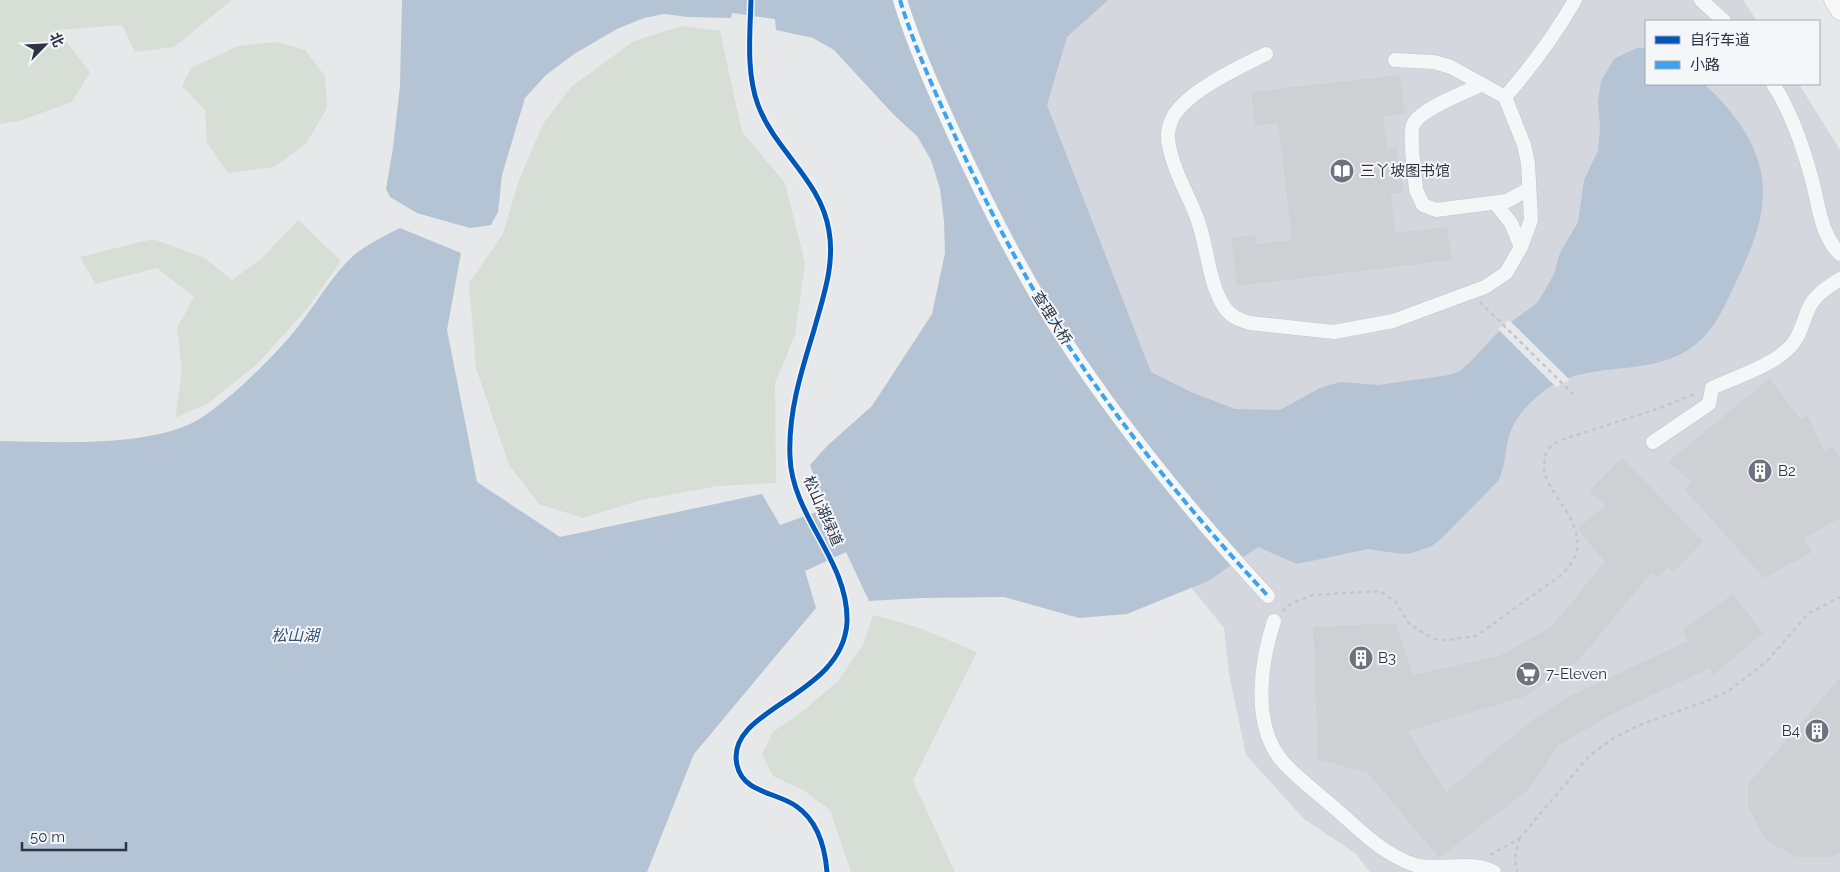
<svg xmlns="http://www.w3.org/2000/svg" width="1840" height="872" font-family="Raleway,'Noto Sans SC',sans-serif">
<style>
.built{fill:#d4d7dd}
.green{fill:#d6ded6}
.water{fill:#b4c4d5}
.pier{fill:#e6e8ea}
.building{fill:#ced0d3}
.lines{fill:none;stroke-linecap:round;stroke-linejoin:round}
.minor-casing{stroke:#c4c6c8;stroke-width:15}
.major-casing{stroke:#c2c5c8;stroke-width:19}
.path{stroke:#c5c6ca;stroke-width:2.5;stroke-dasharray:4 4;stroke-linecap:butt}
.minor{stroke:#f5f6f7;stroke-width:14}
.major{stroke:#f8f8f8;stroke-width:18}
.quiet{stroke:#3ea3ec;stroke-width:4;stroke-dasharray:8 4;stroke-linecap:butt}
.cycleway-casing{stroke:#f4f6f9;stroke-width:8}
.cycleway{stroke:#0057b8;stroke-width:5}
.labels{text-anchor:middle;stroke-width:4;stroke-linejoin:round;paint-order:stroke}
.poi-label{font-size:15px;fill:#2b3445;stroke:#f4f6f9;text-anchor:start}
.street-label{font-size:15px;fill:#2b3445;stroke:#f4f6f9}
.water-label{font-size:16px;font-style:italic;fill:#34527a;stroke:#f4f6f9}
</style>
<rect width="100%" height="100%" fill="#e6e8ea"/>
<path class="built" d="M 849,0 L 1743,0 L 1757,21 L 1646,21 L 1646,84 L 1799,84 L 1840,150 L 1840,872 L 1370,872 L 1355,853 L 1304,819 L 1246,755 L 1229,674 L 1224,628 L 1021,377 L 905,93 Z"/>
<path class="green" d="M 0,0 L 232,0 L 174,47 L 135,52 L 122,25 L 57,30 L 90,72 L 72,102 L 19,121 L 0,124 Z
M 682,26 L 720,31 L 742,132 L 785,183 L 805,263 L 795,335 L 775,383 L 776,483 L 718,486 L 641,500 L 583,518 L 539,504 L 509,465 L 476,368 L 469,283 L 503,234 L 519,180 L 543,124 L 571,87 L 634,41 Z
M 276,42 L 305,50 L 325,76 L 327,108 L 306,144 L 273,167 L 228,173 L 207,143 L 205,110 L 182,86 L 191,68 L 238,46 Z
M 298,220 L 341,261 L 306,310 L 256,365 L 207,404 L 175,418 L 182,371 L 177,328 L 194,297 L 157,268 L 95,284 L 80,257 L 153,239 L 205,258 L 232,280 L 261,259 Z
M 873,615 L 917,627 L 977,652 L 913,781 L 955,872 L 851,872 L 830,810 L 803,790 L 773,776 L 762,754 L 773,732 L 804,710 L 838,681 L 863,645 Z"/>
<path class="water" d="M 402,0 L 1108,0 L 1067,37 L 1047,105 L 1151,372 L 1191,392 L 1235,409 L 1280,410 L 1320,388 L 1340,382 L 1378,385 L 1449,375 L 1460,371 L 1471,361 L 1499,331 L 1537,303 L 1544,292 L 1554,274 L 1560,253 L 1578,222 L 1584,180 L 1598,151 L 1600,127 L 1598,102 L 1601,81 L 1614,59 L 1637,48 L 1646,48 L 1646,84 L 1704,84 C 1717,95 1727,107 1737,120 C 1780,180 1763,226 1734,286 C 1721,315 1709,340 1679,355 C 1637,375 1588,362 1548,388 C 1531,400 1514,417 1509,437 C 1504,453 1506,466 1498,481 L 1442,538 L 1432,546 L 1412,553 L 1402,554 L 1368,549 L 1297,564 L 1258,547 L 1208,581 L 1127,614 L 1079,618 L 1004,597 L 920,598 L 869,601 L 846,552 L 805,571 L 816,608 L 694,754 L 647,872 L 0,872 L 0,441 C 55,442 154,448 201,418 C 232,398 270,360 293,333 C 314,308 330,277 354,255 C 368,244 384,236 400,228 L 461,253 L 447,330 L 477,482 L 560,537 L 762,494 L 780,525 L 825,509 L 810,465 L 828,445 L 872,406 L 932,314 L 945,253 L 944,221 L 940,189 L 931,160 L 917,136 L 894,115 L 834,50 L 813,38 L 776,30 L 775,19 L 732,13 L 731,18 L 688,17 L 664,14 L 644,18 L 617,29 L 574,54 L 546,75 L 525,98 L 502,175 L 498,212 L 491,225 L 470,228 L 417,213 L 390,197 L 386,189 L 393,148 L 400,86 Z"/>
<path class="pier" d="M 1509,320 L 1570,380 L 1556,387 L 1498,329 Z"/>
<path class="building" d="M 1400,75 L 1405,114 L 1383,116 L 1387,149 L 1397,148 L 1403,193 L 1391,194 L 1395,233 L 1447,227 L 1452,260 L 1237,286 L 1231,238 L 1255,235 L 1256,244 L 1292,240 L 1278,123 L 1255,126 L 1251,92 Z
M 1770,378 L 1800,419 L 1808,416 L 1824,451 L 1833,446 L 1840,459 L 1840,518 L 1804,538 L 1812,552 L 1764,578 L 1685,490 L 1691,481 L 1668,462 Z
M 1622,458 L 1703,541 L 1674,572 L 1667,568 L 1659,576 L 1651,573 L 1579,660 L 1523,697 L 1408,731 L 1446,792 L 1532,720 L 1568,697 L 1688,641 L 1682,630 L 1733,594 L 1763,633 L 1713,675 L 1710,668 L 1610,715 L 1558,746 L 1529,789 L 1439,858 L 1368,773 L 1318,759 L 1313,627 L 1396,623 L 1413,675 L 1499,656 L 1551,627 L 1605,562 L 1577,528 L 1606,506 L 1589,491 Z
M 1840,678 L 1840,853 L 1831,857 L 1796,857 L 1766,840 L 1748,807 L 1748,784 Z"/>
<g class="lines">
<defs>
<path id="minor" d="M 900,0 C 914,46 935,92 955,136 C 987,205 1021,273 1062,336 C 1122,428 1193,515 1268,596
M 1701,0 L 1724,21
M 1266,54 C 1240,67 1182,93 1171,121 C 1167,132 1167,139 1170,150 C 1175,175 1190,197 1198,221 C 1208,248 1208,283 1225,308 C 1231,317 1240,320 1250,323 L 1334,332 L 1393,321 L 1485,287 L 1506,273 L 1521,247 L 1531,220 L 1528,163 L 1524,145 L 1505,97
M 1395,60 L 1434,62 L 1451,67 L 1505,97 C 1532,66 1555,35 1575,0
M 1482,84 C 1467,92 1419,109 1413,125 C 1409,137 1415,176 1416,190 L 1423,205 L 1436,210 L 1507,201 L 1529,189
M 1773,84 C 1792,113 1803,146 1812,180 C 1819,205 1820,234 1840,254
M 1495,203 L 1511,223 L 1521,247
M 1653,442 L 1709,404 L 1712,388 C 1738,376 1771,367 1791,346 C 1802,334 1803,318 1811,304 C 1817,293 1830,286 1840,279
M 1274,621 C 1261,661 1252,720 1279,757 C 1290,773 1323,797 1338,811 C 1363,833 1383,854 1415,865 C 1437,872 1472,859 1494,872"/>
<path id="major" d="M 1833,0 L 1840,11"/>
</defs>
<use href="#minor" class="minor-casing"/>
<use href="#major" class="major-casing"/>
<path class="path" d="M 1480,302 L 1573,394
M 1282,611 L 1292,603 L 1313,595 L 1380,591 L 1396,602 L 1410,625 L 1434,639 L 1447,640 L 1476,636 L 1560,576 C 1601,538 1559,510 1544,473 L 1545,455 L 1550,447 L 1558,441 L 1654,410 L 1697,393
M 1519,839 L 1589,756 L 1615,737 L 1642,724 L 1707,701 L 1730,690 L 1767,661 L 1809,613 L 1840,597
M 1490,855 L 1519,839 L 1515,858 L 1517,872"/>
<use href="#minor" class="minor"/>
<use href="#major" class="major"/>
<path class="quiet" d="M 900,0 C 914,46 935,92 955,136 C 987,205 1021,273 1062,336 C 1122,428 1193,515 1268,596"/>
<defs>
<path id="cycleway" d="M 751,0 C 750,34 746,72 758,105 C 775,151 821,180 829,231 C 835,265 823,297 814,330 C 801,372 788,413 790,457 C 792,517 849,561 847,622 C 843,698 724,708 737,765 C 743,793 776,792 796,806 C 818,821 825,847 827,872"/>
</defs>
<use href="#cycleway" class="cycleway-casing"/>
<use href="#cycleway" class="cycleway"/>
</g>
<defs>
<symbol id="library-disc" viewBox="-11 -11 22 22"><circle r="9.5" fill="#6c737f" stroke="#f4f6f9"/><path d="M-6-4Q-3-5.5-.7-3.5V5Q-3 3-6 4ZM6-4Q3-5.5 .7-3.5V5Q3 3 6 4Z" fill="#fff"/></symbol>
<symbol id="building-disc" viewBox="-11 -11 22 22"><circle r="9.5" fill="#6c737f" stroke="#f4f6f9"/><path d="M-4-6H4V6H1V3H-1V6H-4ZM-2.5-4.3h1.7v1.8h-1.7ZM.8-4.3h1.7v1.8H.8ZM-2.5-1h1.7V.8h-1.7ZM.8-1h1.7V.8H.8Z" fill="#fff"/></symbol>
<symbol id="supermarket-disc" viewBox="-11 -11 22 22"><circle r="9.5" fill="#6c737f" stroke="#f4f6f9"/><path d="M-6-5.5h2.5l.6 2H6L4.5 2H-2.5L-4.4-4H-6ZM-1.5 3.2a1.3 1.3 0 1 0 .1 0ZM3 3.2a1.3 1.3 0 1 0 .1 0Z" fill="#fff"/></symbol>
</defs>
<g fill-rule="evenodd">
<use href="#library-disc" x="1328" y="157" width="28" height="28"/>
<use href="#building-disc" x="1746" y="457" width="28" height="28"/>
<use href="#building-disc" x="1347" y="644" width="28" height="28"/>
<use href="#supermarket-disc" x="1514" y="660" width="28" height="28"/>
<use href="#building-disc" x="1803" y="717" width="28" height="28"/>
</g>
<g class="labels">
<g class="poi-label">
<text x="1360" y="176">三丫坡图书馆</text>
<text x="1778" y="476">B2</text>
<text x="1378" y="663">B3</text>
<text x="1546" y="679">7-Eleven</text>
<text x="1800" y="736" text-anchor="end">B4</text>
</g>
<g class="street-label">
<text transform="translate(1052 318) rotate(58)" y="5">查理大桥</text>
<text transform="translate(823 511) rotate(66)" y="5">松山湖绿道</text>
</g>
<g class="water-label">
<text x="295" y="641">松山湖</text>
</g>
</g>
<rect x="1645" y="20" width="175" height="65" fill="#f4f6f9" stroke="#a4a8b1"/>
<rect x="1655" y="36" width="25" height="8" fill="#0057b8" stroke="#a4a8b1"/>
<text x="1690" y="45" font-size="15" fill="#2b3445">自行车道</text>
<rect x="1655" y="61" width="25" height="8" fill="#3ea3ec" stroke="#a4a8b1"/>
<text x="1690" y="70" font-size="15" fill="#2b3445">小路</text>
<g transform="translate(45 45) rotate(66)" stroke="#f4f6f9" stroke-width="4" paint-order="stroke">
<path d="M0-4L9 19L0 12L-9 19Z" fill="#2b3445"/>
<text y="-8" font-size="14" font-weight="bold" text-anchor="middle" fill="#2b3445">北</text>
</g>
<path d="M22 842v8h104v-8" fill="none" stroke="#2b3445" stroke-width="2.5"/>
<text x="30" y="842" font-size="15" fill="#2b3445" stroke="#f4f6f9" stroke-width="4" paint-order="stroke">50 m</text>
</svg>
